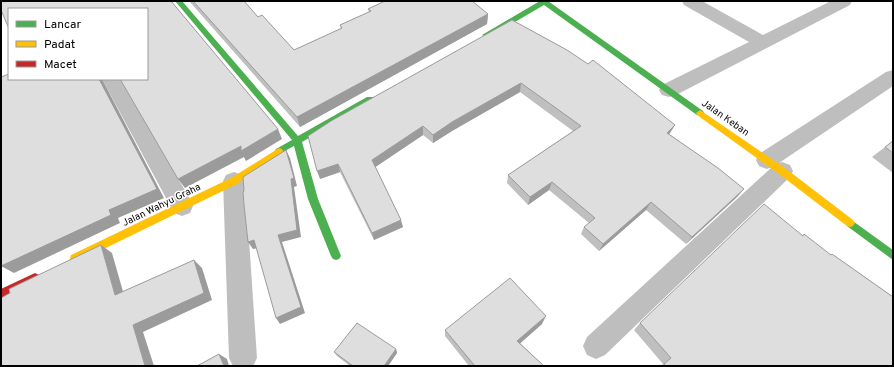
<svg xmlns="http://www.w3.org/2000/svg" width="894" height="367" font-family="Overpass,sans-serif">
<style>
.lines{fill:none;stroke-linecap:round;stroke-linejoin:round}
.street{fill:#bebebe;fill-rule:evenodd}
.fast{fill:#4caf50;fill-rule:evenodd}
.slow{fill:#ffc107;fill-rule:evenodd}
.jam{fill:#c62828;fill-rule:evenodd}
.wall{fill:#bfbfbf}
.shaded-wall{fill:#9b9b9b}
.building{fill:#dedede;stroke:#9b9b9b}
.labels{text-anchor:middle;stroke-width:3;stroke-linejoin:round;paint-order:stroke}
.street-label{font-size:10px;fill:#000;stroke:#fff}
</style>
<rect width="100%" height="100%" fill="#fff"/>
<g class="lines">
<path class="street" d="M 682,1 L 702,1 L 763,35 L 831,1 L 852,1 L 850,5 L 676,95 L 669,97 L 662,95 L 659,90 L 662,85 L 749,42 L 684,5 Z
M 893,70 L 893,86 L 779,163 L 782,162 L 790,165 L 793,171 L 790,177 L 605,355 L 596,359 L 587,355 L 583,346 L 587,337 L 772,167 L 767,169 L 759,166 L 756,160 L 759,154 L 886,72 Z
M 102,79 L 120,79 L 190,199 L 193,206 L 190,213 L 182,216 L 174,213 Z
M 234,172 L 242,175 L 245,181 L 257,358 L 253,366 L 233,366 L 229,358 L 223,181 L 226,175 Z"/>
<path class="fast" d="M 175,1 L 182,1 L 298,136 L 367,97 L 373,97 L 374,99 L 373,101 L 302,142 L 318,199 L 341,256 L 339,259 L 336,260 L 333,259 L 331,256 L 308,199 L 294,146 L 279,154 L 275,151 L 276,149 L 292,140 Z
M 540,1 L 548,1 L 703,111 L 704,113 L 703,115 L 697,115 L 544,5 L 489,37 L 486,37 L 482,35 Z
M 850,219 L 893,250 L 893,260 L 847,226 L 845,223 L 847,220 Z"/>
<path class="slow" d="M 700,110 L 785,168 L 853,220 L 855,223 L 853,226 L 850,227 L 847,226 L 779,174 L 697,115 L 696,113 Z
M 279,148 L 282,149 L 283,151 L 282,153 L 237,184 L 79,261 L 75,263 L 71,261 L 70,258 L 71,255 L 231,178 Z"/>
<path class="jam" d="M 35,273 L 39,275 L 40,278 L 39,281 L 1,299 L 1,289 Z"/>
</g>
<path class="wall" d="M 189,1 L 244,1 L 258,17 L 294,50 L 341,29 L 340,25 L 369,12 L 368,9 L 488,14 L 487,24 L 300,127 Z
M 512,20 L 675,125 L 669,134 L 744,189 L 737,197 L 686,244 L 646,210 L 599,251 L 581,234 L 584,227 L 589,223 L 549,190 L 528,205 L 507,183 L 508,175 L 573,131 L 520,92 L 452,131 L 433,143 L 423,135 L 375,167 L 403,227 L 374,240 L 340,172 L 320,179 Z
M 893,141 L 893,173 L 872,157 L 885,147 Z
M 802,236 L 830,255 L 832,254 L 892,296 L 893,295 L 893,366 L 660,366 L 663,364 L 634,330 L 640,323 Z
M 542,324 L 520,343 L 544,366 L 469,366 L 445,336 L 445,330 Z
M 396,349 L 397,353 L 388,366 L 350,366 L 337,356 L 334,352 Z"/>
<path class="shaded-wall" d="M 488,14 L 487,24 L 300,127 L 297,117 Z
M 99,79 L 102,79 L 164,198 L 118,218 L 120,223 L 14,273 L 1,266 Z
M 521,83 L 520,92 L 452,131 L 433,143 L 433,135 L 452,122 Z
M 675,125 L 670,133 L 662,141 L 667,133 Z
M 423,126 L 423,135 L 374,168 L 372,160 Z
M 278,129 L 282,139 L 246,161 L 244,157 L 185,188 L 178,179 L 241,146 Z
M 286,150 L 290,158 L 297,186 L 294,187 L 301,237 L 282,242 L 305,313 L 280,324 L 276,318 L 278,235 Z
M 338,164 L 340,172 L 320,179 L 317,171 Z
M 552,182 L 549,190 L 528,205 L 530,197 Z
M 744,189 L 737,197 L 686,244 L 692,237 Z
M 651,202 L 646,210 L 599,251 L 603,244 Z
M 401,220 L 403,227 L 374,240 L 372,233 Z
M 254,240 L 259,248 L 253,249 L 248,242 Z
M 101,245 L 112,253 L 126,302 L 115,295 Z
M 194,260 L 202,268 L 212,300 L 143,332 L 154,366 L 145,366 L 133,325 Z
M 546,316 L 542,324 L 515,348 L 517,341 Z
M 396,349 L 397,353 L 388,366 L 384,366 Z
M 219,354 L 227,359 L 229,366 L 224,366 Z"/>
<path class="building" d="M 1,1 L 171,1 L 278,129 L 241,151 L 241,146 L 178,179 L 120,79 L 147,79 L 147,9 L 9,9 L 9,29 L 1,10 Z
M 193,1 L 244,1 L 258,17 L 262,15 L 294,50 L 342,28 L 340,25 L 371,11 L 368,9 L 385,1 L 472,1 L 488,14 L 297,117 Z
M 512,20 L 567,50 L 588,64 L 593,60 L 675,125 L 667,133 L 718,168 L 744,189 L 692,237 L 651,202 L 603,244 L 584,227 L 595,218 L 552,182 L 530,197 L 508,175 L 581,126 L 521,83 L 452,122 L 433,135 L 423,126 L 372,160 L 401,220 L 372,233 L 338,164 L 317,171 L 308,136 L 331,121 Z
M 9,74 L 9,79 L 99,79 L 157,189 L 109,210 L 111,215 L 1,266 L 1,77 Z
M 893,141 L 893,153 L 885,147 Z
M 286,150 L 294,178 L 291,179 L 297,230 L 278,235 L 301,307 L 276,318 L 254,240 L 248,242 L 244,205 L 243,192 L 244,191 L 243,177 Z
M 764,204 L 803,236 L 804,234 L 831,255 L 832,254 L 893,297 L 893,366 L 666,366 L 664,364 L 671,358 L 640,323 Z
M 101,245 L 115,295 L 194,260 L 204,293 L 133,325 L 145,366 L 1,366 L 1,298 L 10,293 L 9,289 Z
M 510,278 L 546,316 L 517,341 L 544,366 L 475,366 L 445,330 Z
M 357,323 L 396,349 L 384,366 L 353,366 L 334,352 Z
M 219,354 L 224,366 L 197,366 Z"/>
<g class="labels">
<g class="street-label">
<text transform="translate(726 117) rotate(35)" y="4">Jalan Keban</text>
<text transform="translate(161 204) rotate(-26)" y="4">Jalan Wahyu Graha</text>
</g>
</g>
<rect width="894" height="367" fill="none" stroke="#000000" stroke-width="4"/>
<rect x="8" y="8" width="140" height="72" fill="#ffffff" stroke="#999999"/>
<rect x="16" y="21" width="20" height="6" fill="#4caf50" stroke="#999999"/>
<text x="44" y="28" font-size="12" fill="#000000">Lancar</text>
<rect x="16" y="41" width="20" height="6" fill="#ffc107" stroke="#999999"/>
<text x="44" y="48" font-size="12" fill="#000000">Padat</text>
<rect x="16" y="61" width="20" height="6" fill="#c62828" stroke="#999999"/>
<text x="44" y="68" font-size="12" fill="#000000">Macet</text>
</svg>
